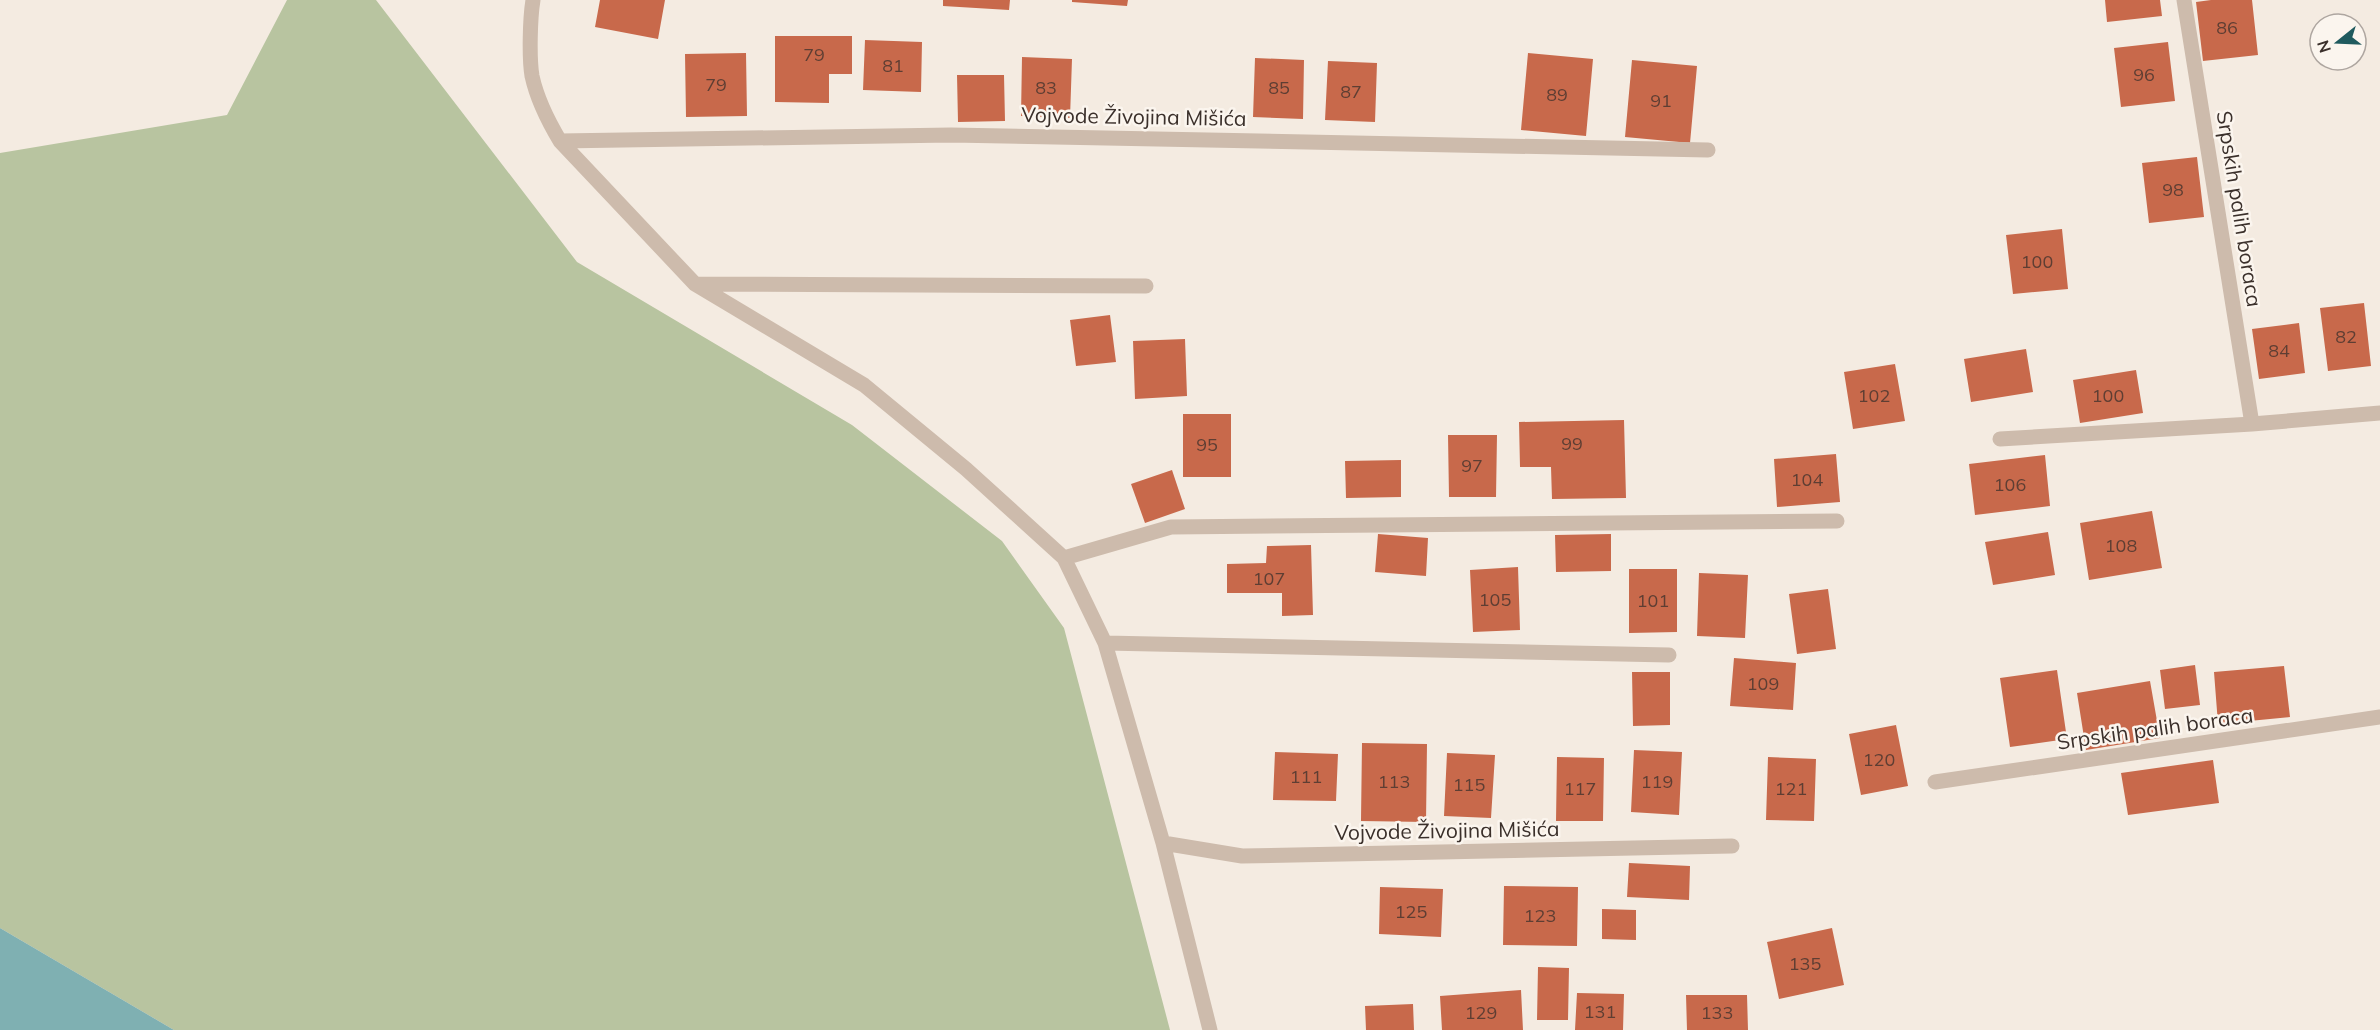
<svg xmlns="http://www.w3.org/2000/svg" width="2380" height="1030" font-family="Mulish,sans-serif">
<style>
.green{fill:#b8c4a0}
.water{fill:#7fb0b2}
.building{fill:#c8694b}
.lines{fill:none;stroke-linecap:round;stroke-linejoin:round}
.minor{stroke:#cdbbac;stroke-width:15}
.labels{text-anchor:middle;stroke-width:5;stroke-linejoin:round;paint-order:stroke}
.number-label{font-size:18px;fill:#5e3e33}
.street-label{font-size:21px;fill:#3b302b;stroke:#fbf5ee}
</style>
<rect width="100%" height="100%" fill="#f4ebe1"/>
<path class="green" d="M 287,0 L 376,0 L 577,262 L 852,425 L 1002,541 L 1064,628 L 1170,1030 L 174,1030 L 0,928 L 0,153 L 227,115 Z"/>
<path class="water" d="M 0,928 L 174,1030 L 0,1030 Z"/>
<path class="building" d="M 600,0 L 665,0 L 658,39 L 595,27 Z
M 943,0 L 1010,0 L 1009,10 L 943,6 Z
M 1072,0 L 1128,0 L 1127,6 L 1072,2 Z
M 2105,0 L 2160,0 L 2162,16 L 2107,22 Z
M 2211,0 L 2252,0 L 2258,55 L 2203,61 L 2196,2 Z
M 775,36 L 852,36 L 852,74 L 829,74 L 829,103 L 775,102 Z
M 865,40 L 922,42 L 921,92 L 863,90 Z
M 2168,42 L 2175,101 L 2121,107 L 2114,48 Z
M 746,53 L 747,116 L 686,117 L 685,54 Z
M 1528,53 L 1593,59 L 1586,136 L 1521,130 Z
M 1022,57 L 1072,59 L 1070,118 L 1021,116 Z
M 1255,58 L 1304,60 L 1303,119 L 1253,117 Z
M 1632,60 L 1697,66 L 1690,143 L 1625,137 Z
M 1328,61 L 1377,63 L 1375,122 L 1325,120 Z
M 957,75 L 1004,75 L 1005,121 L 958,122 Z
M 2197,157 L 2204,217 L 2149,223 L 2142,163 Z
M 2062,229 L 2068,289 L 2013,294 L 2006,235 Z
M 2364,303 L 2371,366 L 2328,371 L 2320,308 Z
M 1110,315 L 1116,362 L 1076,366 L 1070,320 Z
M 2299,323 L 2305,373 L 2259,379 L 2252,329 Z
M 1185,339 L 1187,396 L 1135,399 L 1133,341 Z
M 2026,349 L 2033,392 L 1971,402 L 1964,359 Z
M 1895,364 L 1905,421 L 1853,429 L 1844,372 Z
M 2136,370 L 2143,413 L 2080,423 L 2073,380 Z
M 1183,414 L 1231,414 L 1231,477 L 1183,477 Z
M 1624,420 L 1626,498 L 1552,499 L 1551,467 L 1520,467 L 1519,422 Z
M 1448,435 L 1497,435 L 1496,497 L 1449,497 Z
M 1836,454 L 1840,502 L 1777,507 L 1774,459 Z
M 2045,455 L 2050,506 L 1975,515 L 1969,464 Z
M 1401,460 L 1401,497 L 1346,498 L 1345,461 Z
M 1172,470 L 1185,509 L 1145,523 L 1131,484 Z
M 2152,511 L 2162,568 L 2089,580 L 2080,523 Z
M 2048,532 L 2055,575 L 1993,585 L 1985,542 Z
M 1378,534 L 1428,538 L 1426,576 L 1375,572 Z
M 1611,534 L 1611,571 L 1556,572 L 1555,535 Z
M 1311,545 L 1313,615 L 1282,616 L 1282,593 L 1227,593 L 1227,564 L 1266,563 L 1267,546 Z
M 1518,567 L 1520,630 L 1473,632 L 1470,570 Z
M 1629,569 L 1677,569 L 1677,632 L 1629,633 Z
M 1699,573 L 1748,575 L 1745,638 L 1697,636 Z
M 1828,589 L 1836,649 L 1797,654 L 1789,594 Z
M 1734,658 L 1796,663 L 1793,710 L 1730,706 Z
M 2195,665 L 2200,705 L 2165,709 L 2160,670 Z
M 2284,666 L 2290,717 L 2218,724 L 2214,672 Z
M 2057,670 L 2067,739 L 2010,747 L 2000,678 Z
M 1632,672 L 1670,672 L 1670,725 L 1633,726 Z
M 2150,681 L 2160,738 L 2086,750 L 2077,693 Z
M 1896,725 L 1908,786 L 1861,795 L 1849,734 Z
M 1362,743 L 1427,744 L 1426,822 L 1361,821 Z
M 1634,750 L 1682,752 L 1679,815 L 1631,812 Z
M 1275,752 L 1338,754 L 1336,801 L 1273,800 Z
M 1447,753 L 1495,755 L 1491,818 L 1444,816 Z
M 1557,757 L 1604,758 L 1603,821 L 1556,821 Z
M 1768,757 L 1816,759 L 1814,821 L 1766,820 Z
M 2213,760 L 2219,803 L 2128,815 L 2121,773 Z
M 1629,863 L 1690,866 L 1689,900 L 1627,897 Z
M 1504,886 L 1578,887 L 1577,946 L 1503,945 Z
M 1380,887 L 1443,889 L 1441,937 L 1379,934 Z
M 1602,909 L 1636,910 L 1636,940 L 1602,939 Z
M 1832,928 L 1844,985 L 1779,999 L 1767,942 Z
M 1538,967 L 1569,968 L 1568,1020 L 1537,1020 Z
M 1521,990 L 1523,1030 L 1442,1030 L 1440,996 Z
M 1577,993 L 1624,994 L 1623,1030 L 1575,1030 Z
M 1686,995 L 1747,995 L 1748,1030 L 1687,1030 Z
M 1413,1004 L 1414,1030 L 1366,1030 L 1365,1006 Z"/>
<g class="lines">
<path class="minor" d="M 533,0 C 530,18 529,58 532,76 C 537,99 548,121 560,141 L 695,284 L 864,385 L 966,469 L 1064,558 L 1105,643 L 1163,843 L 1210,1030
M 2184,0 L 2252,424 L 2380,413
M 560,141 L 951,135 L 1708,150
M 695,284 L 1146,286
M 2000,439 L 2252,424
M 1064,558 L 1171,527 L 1837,521
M 1105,643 L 1669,655
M 1935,782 L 2380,717
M 1163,843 L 1242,856 L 1732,846"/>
</g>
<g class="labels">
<g class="number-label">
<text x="2227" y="34">86</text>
<text x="814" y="61">79</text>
<text x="893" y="72">81</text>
<text x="2144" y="81">96</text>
<text x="716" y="91">79</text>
<text x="1046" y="94">83</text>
<text x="1279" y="94">85</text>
<text x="1351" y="98">87</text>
<text x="1557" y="101">89</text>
<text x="1661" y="107">91</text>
<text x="2173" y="196">98</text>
<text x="2037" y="268">100</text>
<text x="2346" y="343">82</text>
<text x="2279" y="357">84</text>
<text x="1874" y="402">102</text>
<text x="2108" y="402">100</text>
<text x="1572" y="450">99</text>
<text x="1207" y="451">95</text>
<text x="1472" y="472">97</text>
<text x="1807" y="486">104</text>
<text x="2010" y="491">106</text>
<text x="2121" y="552">108</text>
<text x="1269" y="585">107</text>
<text x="1495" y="606">105</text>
<text x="1653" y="607">101</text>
<text x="1763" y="690">109</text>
<text x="1879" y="766">120</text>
<text x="1306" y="783">111</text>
<text x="1394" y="788">113</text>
<text x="1657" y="788">119</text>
<text x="1469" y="791">115</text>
<text x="1580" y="795">117</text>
<text x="1791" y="795">121</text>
<text x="1411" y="918">125</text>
<text x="1540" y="922">123</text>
<text x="1805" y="970">135</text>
<text x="1600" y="1018">131</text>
<text x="1481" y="1019">129</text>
<text x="1717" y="1019">133</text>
</g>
<g class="street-label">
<text transform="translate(1134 117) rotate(1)" y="7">Vojvode Živojina Mišića</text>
<text transform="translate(2239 209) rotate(81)" y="7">Srpskih palih boraca</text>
<text transform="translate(2155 729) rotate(-8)" y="7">Srpskih palih boraca</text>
<text transform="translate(1447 831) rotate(-1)" y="7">Vojvode Živojina Mišića</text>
</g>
</g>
<g transform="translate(2338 42) rotate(252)"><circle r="28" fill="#fbf5ee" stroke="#aea6a0" stroke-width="1.5"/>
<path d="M0-4.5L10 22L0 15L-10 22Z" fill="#1f5a5e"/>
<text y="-9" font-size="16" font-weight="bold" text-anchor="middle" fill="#3b302b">N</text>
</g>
</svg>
